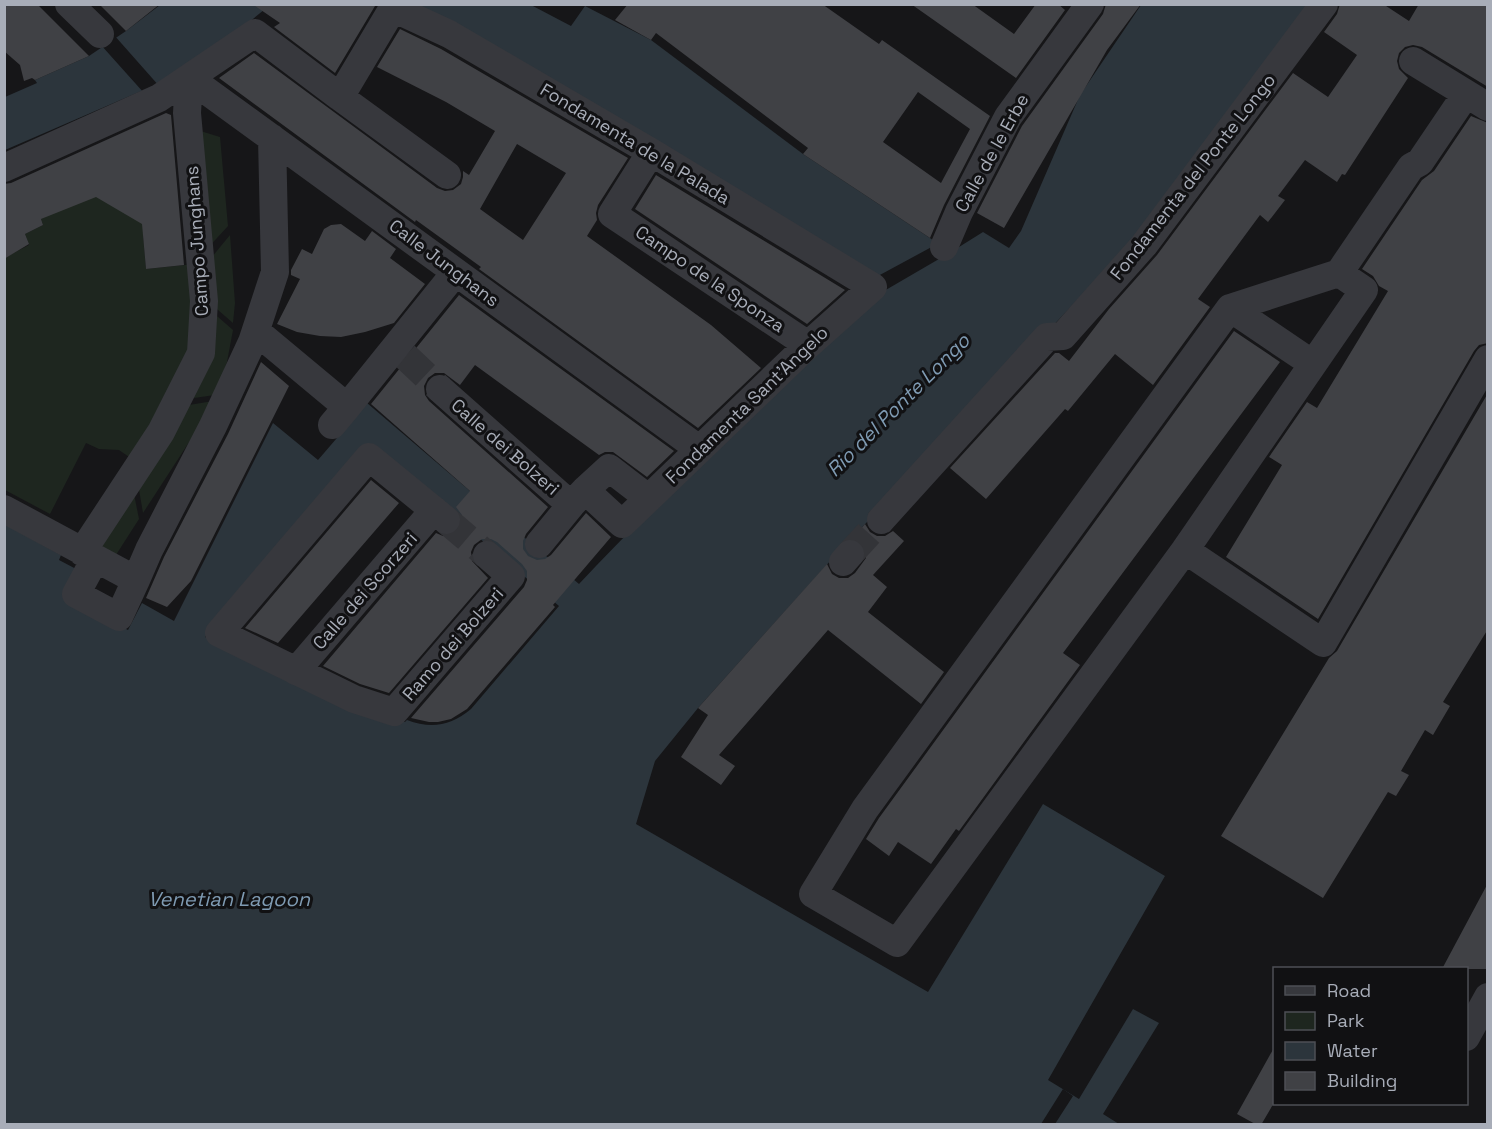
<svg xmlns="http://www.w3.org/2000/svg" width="1492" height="1129" font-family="'Space Grotesk',sans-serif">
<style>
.green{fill:#1e261f}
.water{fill:#2c353c;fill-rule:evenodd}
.pier{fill:#161618}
.building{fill:#404145;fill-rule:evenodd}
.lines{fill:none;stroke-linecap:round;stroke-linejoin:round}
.minor-tunnel{stroke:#333438;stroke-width:28;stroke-dasharray:28 14;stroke-linecap:butt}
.minor{stroke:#37383d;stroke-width:28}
.labels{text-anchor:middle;stroke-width:6;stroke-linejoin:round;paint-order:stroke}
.street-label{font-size:18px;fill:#a8adb8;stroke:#111113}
.water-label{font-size:20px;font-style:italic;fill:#7f9bb3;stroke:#111113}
</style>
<rect width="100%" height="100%" fill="#161618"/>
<path class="green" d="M 194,129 L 220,137 L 228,226 L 205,251 Z
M 90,193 L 138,215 L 147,228 L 143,234 L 146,269 L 195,264 L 193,359 L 135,461 L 119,450 L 99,449 L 86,443 L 50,514 L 5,490 L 4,258 L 29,245 L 25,234 L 43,225 L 41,219 Z
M 230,235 L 235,303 L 233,323 L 210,303 L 207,263 Z
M 210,310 L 233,330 L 227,362 L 215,395 L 187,399 Z
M 213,401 L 208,413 L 143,513 L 137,478 L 183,406 Z
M 132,484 L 139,519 L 114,558 L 94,545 Z"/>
<path class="water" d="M 160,5 L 270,5 L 204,59 L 146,89 L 5,150 L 5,97 L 37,83 L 35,80 L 89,56 L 126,31 Z
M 410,5 L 531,5 L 571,26 L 585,6 L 651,40 L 803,154 L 951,252 L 983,232 L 1009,248 L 1021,231 L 1080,95 L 1141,5 L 1313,5 L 1136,238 L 832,559 L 698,708 L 655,761 L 636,824 L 928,992 L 1043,804 L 1165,876 L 1048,1080 L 1079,1099 L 1133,1009 L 1159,1023 L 1103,1114 L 1119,1124 L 5,1124 L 4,524 L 61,555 L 59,560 L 78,570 L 65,597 L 128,630 L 142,603 L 174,621 L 273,423 L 318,460 L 367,403 L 579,584 C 675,481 781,387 884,291 ZM 370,445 L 559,606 L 471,709 C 451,726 431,729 407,720 L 405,722 L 347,705 L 205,637 Z"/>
<path class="pier" d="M 114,35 L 160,87 L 144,93 L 101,45 Z
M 939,243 L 951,252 L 884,291 L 878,276 Z
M 1063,1089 L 1073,1096 L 1055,1124 L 1041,1124 Z"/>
<path class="building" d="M 4,4 L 37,4 L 89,56 L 35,80 L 32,78 L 24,81 L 20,65 L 4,51 Z
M 99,4 L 160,4 L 126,31 Z
M 252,4 L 373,4 L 375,6 L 335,73 L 274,27 L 280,23 Z
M 628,4 L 822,4 L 879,44 L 882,40 L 990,116 L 944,205 L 930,238 L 803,154 L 808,148 L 656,33 L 651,40 L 615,20 ZM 918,92 L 970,129 L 941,183 L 883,142 Z
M 911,4 L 972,4 L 1014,34 L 1036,4 L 1058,4 L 1065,10 L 1016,78 Z
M 1106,4 L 1141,4 L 1107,50 L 1004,228 L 977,213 L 1022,126 L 1103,14 Z
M 1340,4 L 1383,4 L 1409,21 L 1419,4 L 1488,4 L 1488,87 L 1422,47 L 1413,45 L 1405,47 L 1399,53 L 1397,61 L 1399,69 L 1408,78 L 1345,175 L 1342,174 L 1337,182 L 1305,160 L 1278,196 L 1285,200 L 1268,222 L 1260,215 L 1198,299 L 1210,307 L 1153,385 L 1115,354 L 1068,411 L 1065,409 L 986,499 L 950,468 L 1055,353 L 1059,353 L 1069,361 L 1109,309 L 1157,255 L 1293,73 L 1328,97 L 1357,55 L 1324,32 L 1337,14 Z
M 400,29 L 441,49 L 628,158 L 598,205 L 596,213 L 597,220 L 587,236 L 711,325 L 761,368 L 698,428 L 479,269 L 481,267 L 416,220 L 415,222 L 219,78 L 254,53 L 437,188 L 445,191 L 453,190 L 461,184 L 463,177 L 463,171 L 469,175 L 495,131 L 446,102 L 377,67 ZM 517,144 L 566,173 L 523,240 L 480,209 Z
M 166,113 L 171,115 L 184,265 L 146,269 L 142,224 L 96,197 L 41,219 L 43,225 L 25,234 L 29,244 L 4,259 L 4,184 L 11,183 Z
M 1471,116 L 1488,123 L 1488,343 L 1479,345 L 1474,351 L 1318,619 L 1226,557 L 1282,465 L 1269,457 L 1307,402 L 1317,408 L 1388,291 L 1379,286 L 1373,276 L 1362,269 L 1422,180 L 1434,171 Z
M 656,175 L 845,290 L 807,324 L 635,209 Z
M 341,224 L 365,241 L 372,231 L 396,249 L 390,258 L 425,284 L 394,323 L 365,332 L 341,337 L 320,336 L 297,332 L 277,324 L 300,279 L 291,275 L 291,270 L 302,249 L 312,254 L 324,229 L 331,225 Z
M 459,295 L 674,451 L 647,477 L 613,452 L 605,452 L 599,455 L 475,365 L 460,385 L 444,373 L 435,373 L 428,378 L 424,386 L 425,395 L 429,401 L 548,507 L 526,534 L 523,541 L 523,549 L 528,556 L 537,560 L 545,559 L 551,555 L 586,513 L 611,537 L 553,605 L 555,607 L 467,709 L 451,719 L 438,722 L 429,722 L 411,718 L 524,587 L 527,580 L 527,571 L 522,564 L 497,542 L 491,539 L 482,539 L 474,545 L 471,552 L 472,561 L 488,578 L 389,693 L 360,684 L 323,666 L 436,533 L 443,536 L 451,536 L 458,531 L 462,523 L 462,515 L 456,507 L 470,491 L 371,404 Z
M 1234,331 L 1280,362 L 1063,653 L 1080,665 L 959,831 L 956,829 L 931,864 L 898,842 L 889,856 L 866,839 L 879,818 Z
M 261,362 L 289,386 L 191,581 L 167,607 L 146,598 L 164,557 L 228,434 Z
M 1488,393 L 1488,629 L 1443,702 L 1450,706 L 1433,735 L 1425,730 L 1401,771 L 1409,775 L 1396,796 L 1388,792 L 1323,898 L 1221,836 L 1329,658 L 1337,651 Z
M 371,480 L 399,503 L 278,643 L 245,628 Z
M 865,524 L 870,532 L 877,536 L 885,536 L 893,531 L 904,541 L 873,575 L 887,587 L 868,612 L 944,672 L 921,704 L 828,630 L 719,755 L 735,766 L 721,785 L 681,757 L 708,715 L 698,708 L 827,564 L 832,574 L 839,578 L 848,578 L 855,573 L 866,558 L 866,549 L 861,542 L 853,538 Z
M 1488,883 L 1488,969 L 1442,969 Z
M 1275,1046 L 1275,1101 L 1261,1125 L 1257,1125 L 1237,1114 Z"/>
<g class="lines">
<path class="minor-tunnel" d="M 405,356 L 440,389
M 446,520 L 487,555
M 850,554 L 881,520"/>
<path class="minor" d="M 69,4 L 100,34
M 1413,61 L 1488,107
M 189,78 L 699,449
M 1466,94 L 1420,162 L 1411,167 L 1339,273 L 1230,308 L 865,809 L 813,894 L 897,943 L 1185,550 L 1323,643 L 1488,359
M 340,97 L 447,175
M 651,152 L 612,214 L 808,345
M 4,168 L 159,98 L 255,33 L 340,97 L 393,8 L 449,34 L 651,152 L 873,287 L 808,345 L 622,524 L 585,490 L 571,505 L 440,389
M 944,247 L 959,212 L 1008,117 L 1090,4
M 1230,308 L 1313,364
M 257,332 L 347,407 L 332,425
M 347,407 L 455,273
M 585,490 L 609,468 L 648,498
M 4,509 L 136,580 L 149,550 L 213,426 L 252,342 L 275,272 L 272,138
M 446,520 L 369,457 L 219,633 L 354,699 L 394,712 L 511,576 L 487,555
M 881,520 L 1047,337 L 1063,336 L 1144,245 L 1324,4
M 539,544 L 571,505
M 1185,550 L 1364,290 L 1339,273
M 82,552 L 161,432 L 201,353 L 204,301 L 187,113 L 189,78
M 95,559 L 76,594 L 119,617 L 136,580
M 843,562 L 850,554
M 296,671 L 434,510
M 1466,1037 L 1488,997"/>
</g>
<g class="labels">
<g class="street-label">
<text transform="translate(635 144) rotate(31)" y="6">Fondamenta de la Palada</text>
<text transform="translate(992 153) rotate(-61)" y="6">Calle de le Erbe</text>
<text transform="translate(1193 177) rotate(-52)" y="6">Fondamenta del Ponte Longo</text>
<text transform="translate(197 241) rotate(-94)" y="6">Campo Junghans</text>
<text transform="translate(444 263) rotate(37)" y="6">Calle Junghans</text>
<text transform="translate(710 279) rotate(34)" y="6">Campo de la Sponza</text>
<text transform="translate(747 405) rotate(-44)" y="6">Fondamenta Sant'Angelo</text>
<text transform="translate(505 447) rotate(41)" y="6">Calle dei Bolzeri</text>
<text transform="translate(365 591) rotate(-49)" y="6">Calle dei Scorzeri</text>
<text transform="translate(453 644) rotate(-49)" y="6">Ramo dei Bolzeri</text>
</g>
<g class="water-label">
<text transform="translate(898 405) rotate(-45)" y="7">Rio del Ponte Longo</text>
<text x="229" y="906">Venetian Lagoon</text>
</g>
</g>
<rect width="1492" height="1129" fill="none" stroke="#a8adb8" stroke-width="12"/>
<rect x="1273" y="967" width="195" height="138" fill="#111113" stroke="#4d4f55" stroke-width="1.5"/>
<rect x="1285" y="986" width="30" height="9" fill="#37383d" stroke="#4d4f55" stroke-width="1.5"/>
<text x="1327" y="997" font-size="18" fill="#a8adb8">Road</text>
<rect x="1285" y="1012" width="30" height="18" fill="#1e261f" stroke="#4d4f55" stroke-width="1.5"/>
<text x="1327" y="1027" font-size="18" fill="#a8adb8">Park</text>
<rect x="1285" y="1042" width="30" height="18" fill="#2c353c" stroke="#4d4f55" stroke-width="1.5"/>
<text x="1327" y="1057" font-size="18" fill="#a8adb8">Water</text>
<rect x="1285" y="1072" width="30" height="18" fill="#404145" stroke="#4d4f55" stroke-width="1.5"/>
<text x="1327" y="1087" font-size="18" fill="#a8adb8">Building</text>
</svg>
